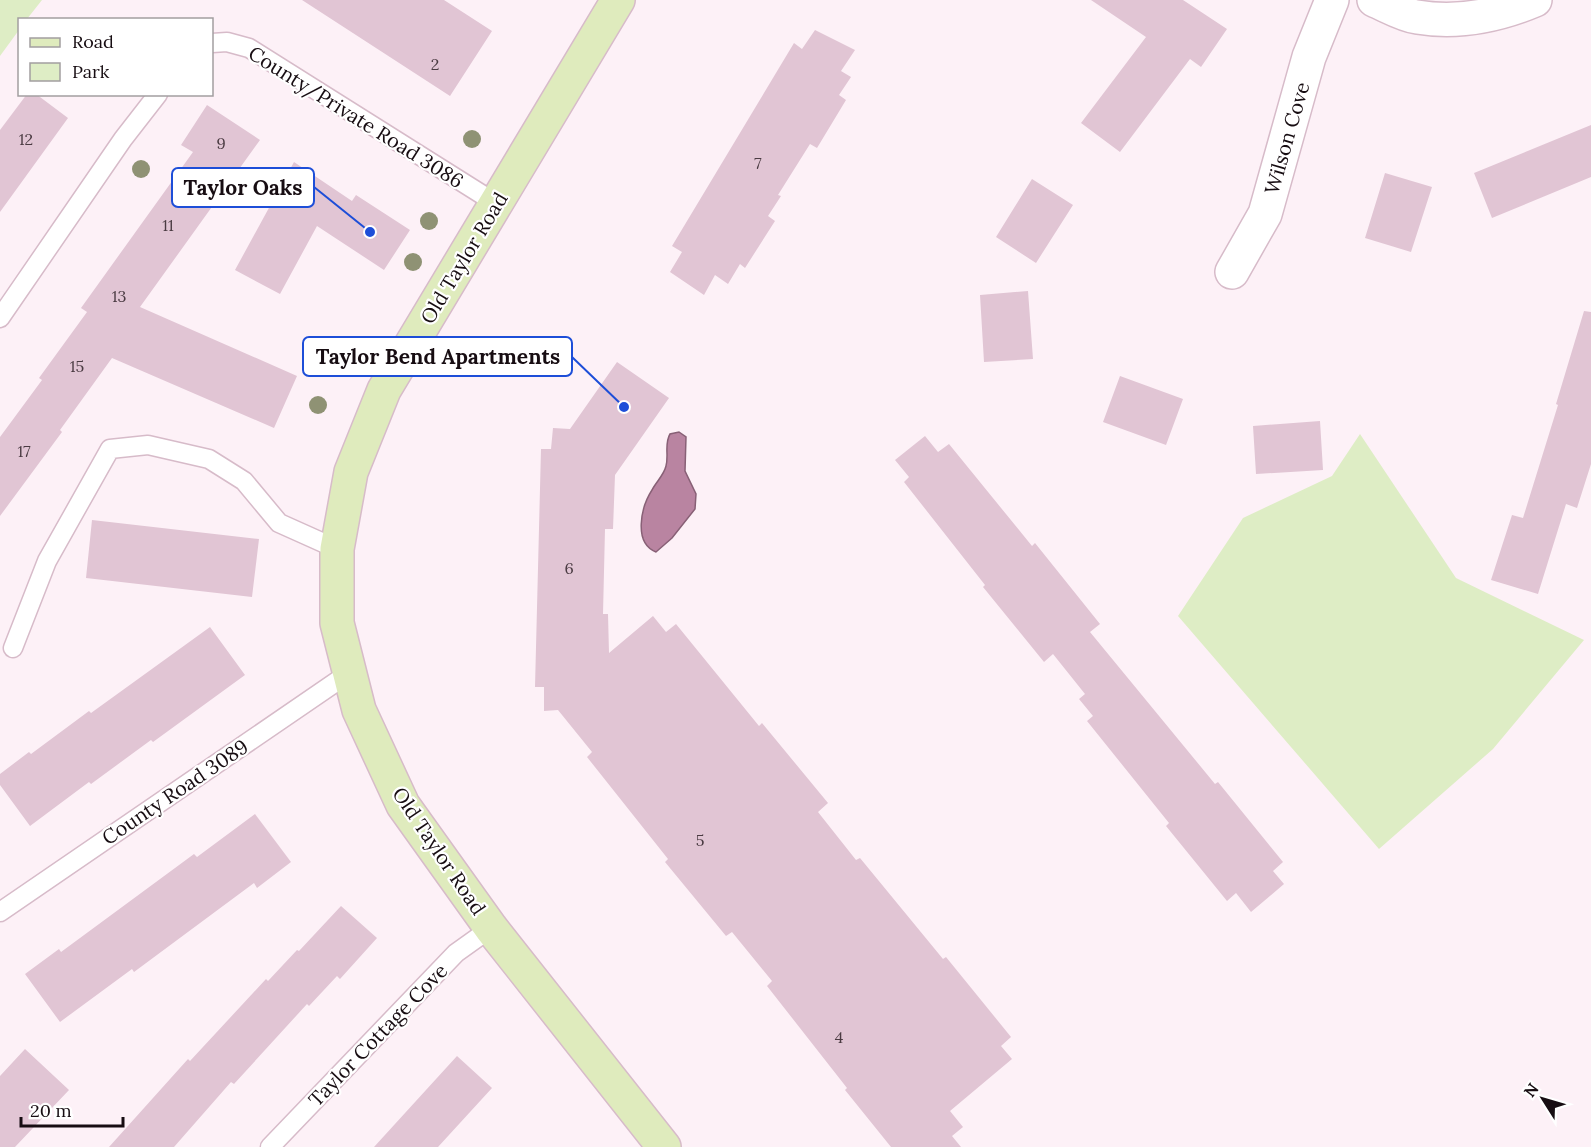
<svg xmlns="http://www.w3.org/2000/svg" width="1591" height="1147" font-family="Lora,serif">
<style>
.green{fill:#deedc5}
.water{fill:#b984a1;stroke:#886076;stroke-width:1.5}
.building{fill:#e1c5d4}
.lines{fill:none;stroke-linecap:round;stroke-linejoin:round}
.lane-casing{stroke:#d7bbc9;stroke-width:21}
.street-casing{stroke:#d7bbc9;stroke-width:36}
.secondary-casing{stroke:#d7bbc9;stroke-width:36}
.lane{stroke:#fff;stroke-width:18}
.street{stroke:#fff;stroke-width:33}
.secondary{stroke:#dfebbd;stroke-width:33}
.tree{fill:#8f9274}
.labels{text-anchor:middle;stroke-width:4.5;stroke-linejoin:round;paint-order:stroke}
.number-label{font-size:16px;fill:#4a3b42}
.street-label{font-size:20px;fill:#170d12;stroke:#fff}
.leader{fill:none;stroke:#1d4ed8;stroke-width:2}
.callout-dot{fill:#1d4ed8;stroke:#fff;stroke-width:2}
.callout{fill:#fff;stroke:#1d4ed8;stroke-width:2}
.callout-label{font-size:21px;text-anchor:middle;font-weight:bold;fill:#170d12}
</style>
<rect width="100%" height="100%" fill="#fdf1f7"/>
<path class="green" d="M 0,0 L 42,0 L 27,19 L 20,20 L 19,30 L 0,56 Z
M 1360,434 L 1456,578 L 1584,640 L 1493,749 L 1379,849 L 1178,616 L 1243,518 L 1332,476 Z"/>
<path class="water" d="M 679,432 L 686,437 L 685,471 L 696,494 L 695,509 L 672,538 L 656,552 C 633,543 641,507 652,490 C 656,482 664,475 666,466 C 669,455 664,444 670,434 Z"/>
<path class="building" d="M 302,0 L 444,0 L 492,31 L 450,96 Z
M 1091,0 L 1183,0 L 1227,29 L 1201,67 L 1190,59 L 1120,152 L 1081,123 L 1146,37 Z
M 815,30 L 855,50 L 841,71 L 851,77 L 839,95 L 846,100 L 817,148 L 810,144 L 778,195 L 781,196 L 768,216 L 775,221 L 745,268 L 740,264 L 728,284 L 715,275 L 704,295 L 670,272 L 682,252 L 672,246 L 794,43 L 802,49 Z
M 27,94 L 36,94 L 68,118 L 0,212 L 0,130 Z
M 207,105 L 260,140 L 140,307 L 297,376 L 274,428 L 112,358 L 60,430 L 62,432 L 0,516 L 0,437 L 42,380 L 39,378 L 87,312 L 81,308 L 193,152 L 181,145 Z
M 1591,125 L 1591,177 L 1492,218 L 1474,173 Z
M 294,162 L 352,201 L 356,195 L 410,230 L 384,270 L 317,226 L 280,294 L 235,270 Z
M 1385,173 L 1432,187 L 1411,252 L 1365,238 Z
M 1032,179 L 1073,205 L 1036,263 L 996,237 Z
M 1028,291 L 1033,359 L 984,362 L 980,295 Z
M 1584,311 L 1591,312 L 1591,464 L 1577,508 L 1566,504 L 1538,594 L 1491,580 L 1512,515 L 1523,518 L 1558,405 L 1556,404 Z
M 617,362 L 669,398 L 615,475 L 613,529 L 605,529 L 603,614 L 608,614 L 609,653 L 653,616 L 666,632 L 676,624 L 759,726 L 762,723 L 828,803 L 818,812 L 856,860 L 860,858 L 943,959 L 946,957 L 1011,1037 L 1001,1046 L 1012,1059 L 950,1111 L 963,1127 L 952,1136 L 961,1147 L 891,1147 L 845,1090 L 847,1088 L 767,986 L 772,981 L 732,932 L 726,936 L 665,862 L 668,859 L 587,757 L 592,752 L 558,710 L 544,711 L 544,687 L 535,687 L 541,449 L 551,449 L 553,428 L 570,429 Z
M 1120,376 L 1183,399 L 1166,445 L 1103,422 Z
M 1320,421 L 1323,470 L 1256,474 L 1253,426 Z
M 925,436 L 938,452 L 949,444 L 1032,546 L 1035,543 L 1100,624 L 1090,632 L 1215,784 L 1218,782 L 1283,862 L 1273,871 L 1284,884 L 1251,912 L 1236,893 L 1227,901 L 1166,826 L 1169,823 L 1087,721 L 1093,716 L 1079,699 L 1085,694 L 1053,654 L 1044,662 L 983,587 L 985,585 L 904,482 L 909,477 L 895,460 Z
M 92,520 L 259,539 L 252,597 L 86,578 Z
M 210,627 L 245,675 L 153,742 L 151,740 L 91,784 L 89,782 L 30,826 L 0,785 L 0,774 L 29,752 L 31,754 L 89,711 L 91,713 Z
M 255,814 L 291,862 L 257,888 L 254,883 L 134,972 L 132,969 L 60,1022 L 25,974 L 59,949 L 61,952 L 194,854 L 197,857 Z
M 341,906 L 377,938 L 340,979 L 337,976 L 309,1006 L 307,1004 L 234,1084 L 231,1082 L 174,1147 L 109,1147 L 188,1059 L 190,1061 L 266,979 L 268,981 L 297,950 L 299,951 Z
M 25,1049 L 69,1090 L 15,1147 L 0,1147 L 0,1076 Z
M 457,1056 L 492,1088 L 438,1147 L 374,1147 Z"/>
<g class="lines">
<defs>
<path id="lane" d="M 212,43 L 227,42 L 249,48 L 497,204
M 0,318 L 123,139 L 158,94
M 13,648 L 47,561 L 110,449 L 148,445 L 209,459 L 244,481 L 279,523 L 337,549
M 0,912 L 349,673
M 270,1147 L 456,953 L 491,928"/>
<path id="street" d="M 1374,0 C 1388,6 1403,15 1417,17 C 1459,24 1497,16 1535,0
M 1232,272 L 1265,214 L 1309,57 L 1332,0"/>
<path id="secondary" d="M 618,0 L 384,390 L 351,472 L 337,549 L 337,623 L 359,710 L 403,805 L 491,928 L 664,1147"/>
</defs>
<use href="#lane" class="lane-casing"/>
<use href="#street" class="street-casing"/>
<use href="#secondary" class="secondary-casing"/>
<use href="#lane" class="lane"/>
<use href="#street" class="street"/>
<use href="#secondary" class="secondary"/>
</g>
<g class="tree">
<circle cx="472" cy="139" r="9"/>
<circle cx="141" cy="169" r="9"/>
<circle cx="429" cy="221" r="9"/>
<circle cx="413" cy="262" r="9"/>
<circle cx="318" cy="405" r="9"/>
</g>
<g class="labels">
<g class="number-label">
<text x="435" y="70">2</text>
<text x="26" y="145">12</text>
<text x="221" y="149">9</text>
<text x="758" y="169">7</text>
<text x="168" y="231">11</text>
<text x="119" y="302">13</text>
<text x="77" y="372">15</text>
<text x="24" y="457">17</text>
<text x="569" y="574">6</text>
<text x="700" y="846">5</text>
<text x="839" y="1043">4</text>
</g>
<g class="street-label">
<text transform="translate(356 117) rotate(32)" y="7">County/Private Road 3086</text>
<text transform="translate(1287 138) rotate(-74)" y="7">Wilson Cove</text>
<text transform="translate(464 258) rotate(-59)" y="7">Old Taylor Road</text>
<text transform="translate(175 792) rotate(-34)" y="7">County Road 3089</text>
<text transform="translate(439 851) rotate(56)" y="7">Old Taylor Road</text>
<text transform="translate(378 1035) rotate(-46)" y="7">Taylor Cottage Cove</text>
</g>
</g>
<path class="leader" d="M370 232L314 187M624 407L572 357"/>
<g class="callout-dot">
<circle cx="370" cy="232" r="6"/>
<circle cx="624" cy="407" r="6"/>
</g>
<g class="callout">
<rect x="172" y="168" width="142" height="39" rx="6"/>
<rect x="303" y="337" width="269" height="39" rx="6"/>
</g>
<g class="callout-label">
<text x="243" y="195">Taylor Oaks</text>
<text x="438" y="364">Taylor Bend Apartments</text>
</g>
<rect x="18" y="18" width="195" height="78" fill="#ffffff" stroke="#a29ea0" stroke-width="1.5"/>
<rect x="30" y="38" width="30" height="9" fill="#dfebbd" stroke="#a29ea0" stroke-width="1.5"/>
<text x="72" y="48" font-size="18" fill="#170d12">Road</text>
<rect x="30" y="63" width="30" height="18" fill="#deedc5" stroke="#a29ea0" stroke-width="1.5"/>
<text x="72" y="78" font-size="18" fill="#170d12">Park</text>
<g transform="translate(1543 1099) rotate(307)" stroke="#ffffff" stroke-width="4.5" paint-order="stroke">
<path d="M0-4.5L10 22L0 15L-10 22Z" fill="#170d12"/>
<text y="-9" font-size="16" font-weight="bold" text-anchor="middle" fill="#170d12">N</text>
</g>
<path d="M21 1117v9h102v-9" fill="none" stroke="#170d12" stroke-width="3"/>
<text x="30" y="1117" font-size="18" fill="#170d12" stroke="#ffffff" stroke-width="4.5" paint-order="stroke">20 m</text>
</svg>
